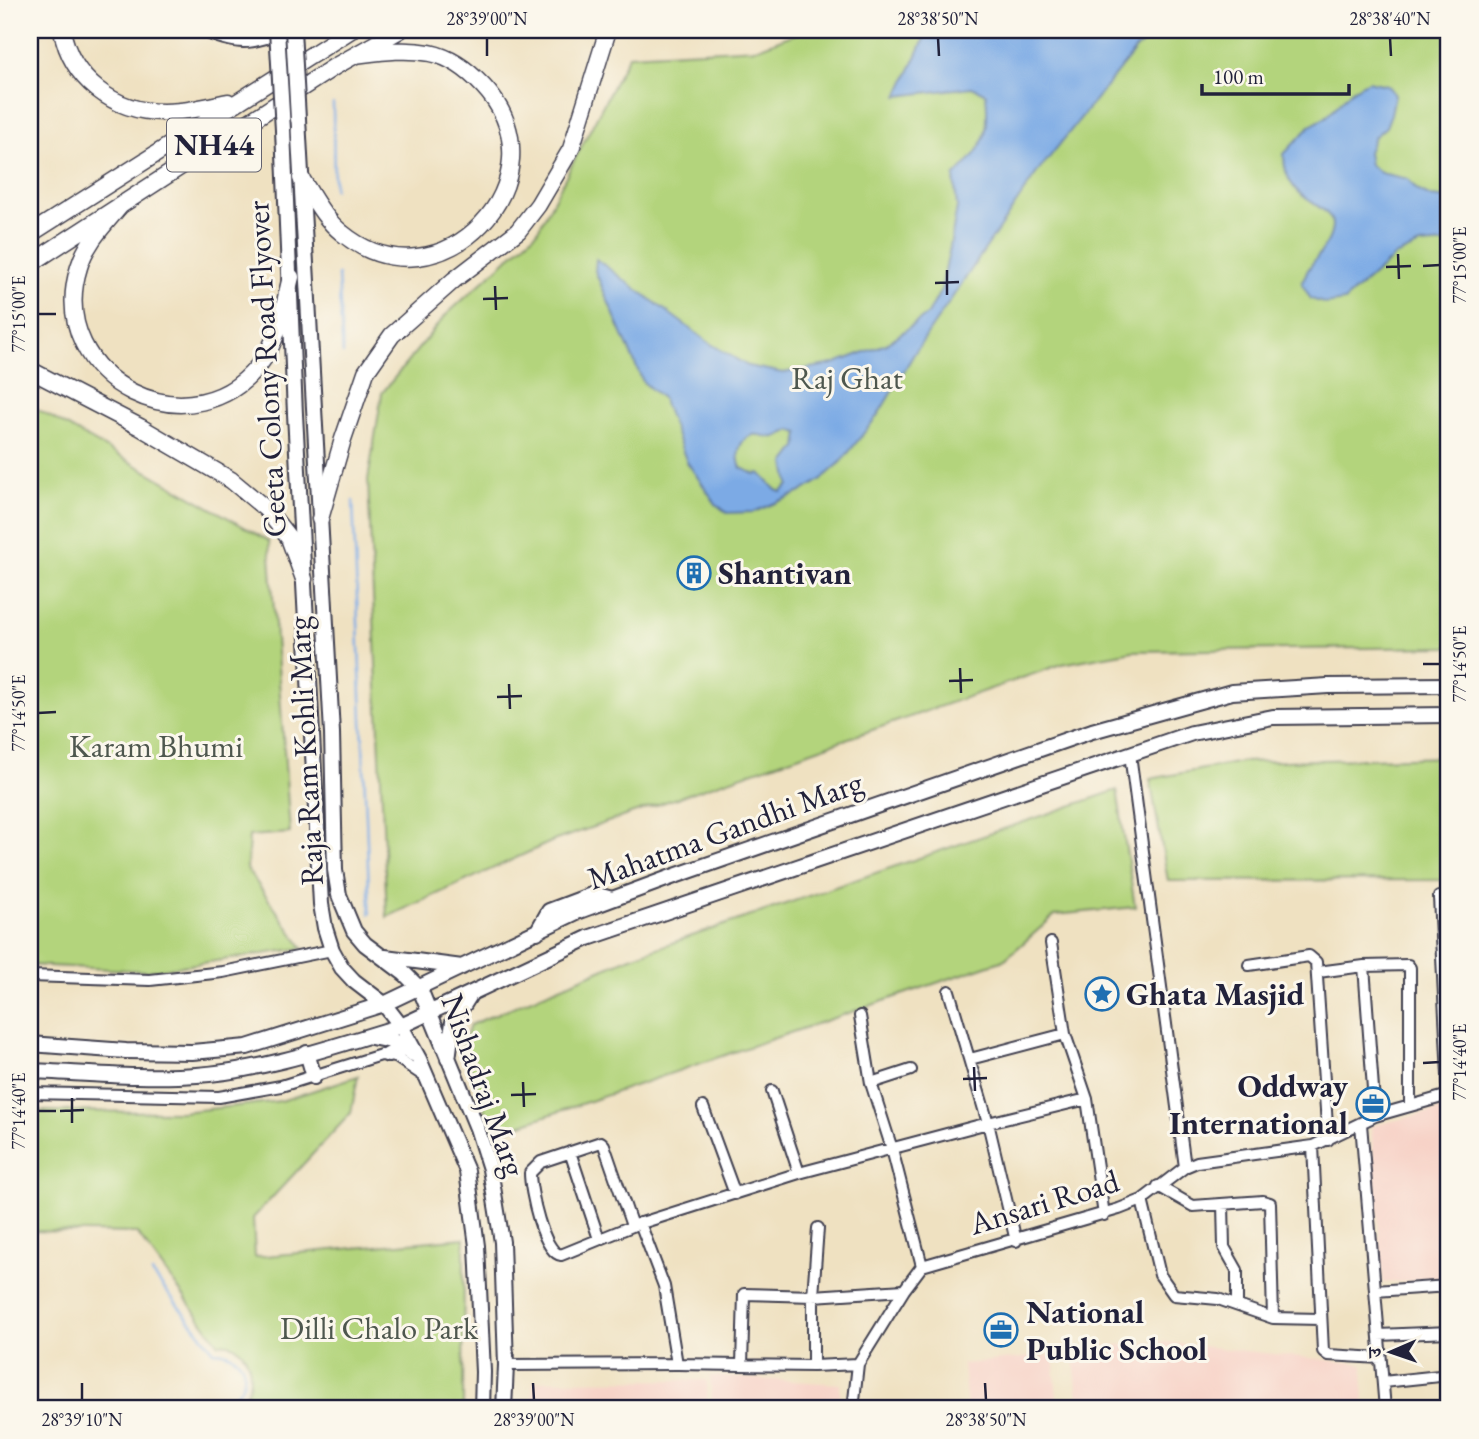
<svg xmlns="http://www.w3.org/2000/svg" width="1479" height="1439" font-family="'EB Garamond','Noto Serif Devanagari',serif">
<style>
.built{fill:#f7d1c6}
.green{fill:#b3d47b;stroke:#6a7b5b;stroke-width:2}
.water{fill:#7baae5;stroke:#4e6690;stroke-width:2;fill-rule:evenodd}
.lines{fill:none;stroke-linecap:round;stroke-linejoin:round}
.stream{stroke:#7baae5;stroke-width:2.5}
.minor-casing{stroke:#413f4f;stroke-width:14}
.major-casing{stroke:#413f4f;stroke-width:18}
.highway-casing{stroke:#413f4f;stroke-width:19}
.minor{stroke:#fff;stroke-width:10}
.major{stroke:#fff;stroke-width:14}
.highway{stroke:#fff;stroke-width:16}
.major-bridge-casing{stroke:#413f4f;stroke-width:18;stroke-linecap:butt}
.major-bridge{stroke:#fff;stroke-width:14}
.ticks{fill:none;stroke:#22223b;stroke-width:2.5}
.labels{text-anchor:middle;stroke-width:6;stroke-linejoin:round;paint-order:stroke}
.shield{fill:#fbf7ec;stroke:#636270;stroke-width:2}
.shield-label{font-size:30px;font-weight:bold;fill:#22223b}
.street-label{font-size:32px;fill:#22223b;stroke:#fbf7ec}
.park-label{font-size:32px;fill:#4e574e;stroke:#fbf7ec}
.poi-label{font-size:32px;font-weight:bold;fill:#22223b;stroke:#fbf7ec;text-anchor:start}
.neatline{fill:none;stroke:#22223b;stroke-width:2.5}
.ticks-label{font-size:18px;text-anchor:middle;fill:#22223b}
</style>
<rect width="100%" height="100%" fill="#fbf7ec"/>
<filter id="ink" filterUnits="userSpaceOnUse"><feTurbulence type="fractalNoise" baseFrequency=".0143" numOctaves="2"/><feDisplacementMap in="SourceGraphic" scale="14" xChannelSelector="R" yChannelSelector="G"/><feConvolveMatrix kernelMatrix="1 2 1 2 8 2 1 2 1" color-interpolation-filters="sRGB"/></filter>
<filter id="wash" filterUnits="userSpaceOnUse"><feTurbulence type="fractalNoise" baseFrequency=".00686" numOctaves="4" result="noise"/><feDisplacementMap in="SourceGraphic" scale="28" xChannelSelector="R" yChannelSelector="G"/><feGaussianBlur stdDeviation="1.57" result="paint"/><feColorMatrix in="noise" values="0 0 0 0 0 0 0 0 0 0 0 0 0 0 0 0 0 1.4 0 .05"/><feComposite in="paint" operator="in"/></filter>
<g filter="url(#wash)">
<rect width="100%" height="100%" fill="#efe1c1"/>
<path class="built" d="M 1449,1108 L 1449,1278 L 1383,1283 L 1371,1126 Z
M 1164,1342 L 1363,1364 L 1364,1409 L 1079,1409 L 1073,1348 Z
M 1053,1355 L 1058,1409 L 967,1409 L 963,1364 Z
M 710,1376 L 840,1384 L 840,1409 L 712,1409 Z
M 707,1380 L 708,1409 L 532,1409 L 533,1381 Z"/>
<path class="green" d="M 805,30 L 1449,30 L 1449,647 L 1133,651 L 1062,664 L 553,841 L 387,917 L 368,480 L 382,393 L 445,316 L 537,232 L 629,55 L 758,48 Z
M 30,405 L 269,541 L 290,833 L 249,836 L 247,869 L 303,948 L 148,971 L 30,965 Z
M 1449,757 L 1449,880 L 1168,881 L 1150,779 L 1241,762 Z
M 1117,790 L 1135,907 L 1055,915 L 1004,960 L 493,1134 L 463,1046 L 470,1025 L 631,957 Z
M 358,1076 L 351,1113 L 253,1218 L 255,1257 L 464,1238 L 463,1409 L 242,1409 C 242,1400 245,1396 248,1388 C 255,1367 243,1340 219,1344 L 137,1233 L 30,1231 L 30,1111 L 181,1112 L 281,1101 Z"/>
<path class="water" d="M 926,30 L 1159,30 L 1136,49 L 1036,174 L 914,354 L 878,415 L 841,462 L 821,480 L 801,492 L 754,512 L 727,513 L 716,504 L 687,462 L 662,398 L 643,382 L 595,271 L 596,259 L 711,344 L 748,366 L 783,373 L 833,364 L 886,344 L 928,314 L 941,290 L 950,247 L 957,207 L 954,177 C 984,146 990,138 986,94 L 972,87 L 898,96 L 923,42 ZM 791,430 L 799,433 L 797,447 L 785,463 L 789,485 L 781,492 L 776,490 L 760,473 L 755,474 L 741,468 C 736,456 738,439 753,435 C 760,433 768,439 775,437 C 780,436 786,432 791,430 Z
M 1368,81 L 1387,85 L 1395,95 L 1391,114 L 1386,127 L 1374,137 L 1368,152 L 1370,165 L 1381,173 L 1408,179 L 1417,190 L 1431,197 L 1449,199 L 1449,243 L 1420,245 L 1395,256 L 1344,301 L 1326,304 L 1311,299 L 1302,284 C 1307,262 1331,249 1332,226 C 1333,201 1283,205 1284,154 L 1310,126 L 1326,117 L 1352,90 Z"/>
<g class="lines">
<path class="stream" d="M 333,104 L 334,189
M 338,275 L 343,354
M 353,501 L 370,914
M 152,1273 L 214,1351 C 243,1351 256,1380 231,1398 L 231,1409"/>
</g>
</g>
<g filter="url(#ink)">
<g class="lines">
<defs>
<path id="minor" d="M 200,30 C 235,46 253,46 286,30
M 1130,754 L 1185,1167
M 1439,897 L 1449,1096
M 1051,943 L 1065,1034 L 1087,1099 L 1104,1215
M 1249,965 L 1309,956 L 1316,962 L 1328,1140
M 1364,966 L 1408,965 L 1410,968 L 1410,1106
M 1318,972 L 1364,966 L 1375,1116
M 30,976 L 150,980 L 223,972 L 332,950
M 949,991 L 988,1123 L 1016,1241
M 860,1016 L 871,1083 L 892,1149 L 922,1266
M 970,1059 L 1065,1034
M 871,1083 L 911,1070
M 772,1091 L 799,1173
M 30,1093 L 219,1097 L 281,1086 L 381,1055 L 396,1057 L 424,1076
M 703,1107 L 735,1194
M 1361,1124 L 1385,1409
M 1313,1146 L 1323,1351 L 1328,1355 L 1380,1358
M 570,1152 L 599,1239
M 1158,1186 L 1193,1206 L 1263,1201 L 1270,1203 L 1273,1318
M 1142,1200 L 1160,1275 L 1174,1295 L 1218,1299 L 1273,1318 L 1320,1319
M 1223,1204 L 1224,1247 L 1237,1270 L 1237,1305
M 640,1223 L 664,1286 L 677,1364
M 632,1226 L 604,1145 L 601,1142 L 541,1162 L 530,1173 C 530,1190 543,1253 561,1255 L 632,1226 L 799,1173 L 988,1123 L 1087,1099
M 1375,1291 L 1449,1286
M 1379,1335 L 1449,1332
M 506,1365 L 677,1364 L 813,1366 L 858,1364
M 742,1365 L 744,1294 L 813,1296 L 904,1290
M 813,1366 L 813,1296 L 818,1228
M 1383,1382 L 1449,1375
M 853,1409 L 858,1364 L 904,1290 L 922,1266 L 1119,1209 L 1142,1200 L 1185,1167 L 1197,1162 L 1313,1146 L 1375,1116 L 1449,1095"/>
<path id="major" d="M 298,119 L 332,733 L 335,870 L 339,895 L 354,931 L 365,944 L 405,974 L 420,989 L 477,1128 L 490,1169 L 502,1242 L 506,1365 L 504,1409
M 283,130 L 295,414 L 321,904 L 325,928 L 332,950 L 342,968 L 354,981 L 384,1004 L 401,1026 L 419,1059 L 467,1171 L 477,1246 L 483,1372 L 482,1409
M 537,932 L 549,911 L 594,894 L 612,899
M 385,957 L 462,967
M 371,1037 L 396,1042 L 413,1054
M 30,1044 L 126,1051 L 192,1052 L 247,1047 L 384,1004 L 577,912 L 669,878 L 1092,731 L 1232,692 L 1328,686 L 1449,685
M 307,1053 L 314,1077
M 388,1055 L 405,1047
M 448,1059 L 453,1022 L 470,995
M 30,1071 C 83,1073 144,1079 197,1075 C 267,1070 334,1046 401,1026 L 588,938 L 1192,733 L 1273,717 L 1449,715"/>
<path id="highway" d="M 62,30 C 71,79 114,112 163,112 C 185,112 206,107 228,102
M 301,178 C 313,197 324,219 342,233 C 440,314 569,177 483,86 C 469,71 450,57 430,53 C 405,48 380,52 356,55
M 120,206 C 104,225 86,243 79,267 C 43,381 197,457 264,358 C 280,335 284,304 291,277
M 30,234 L 351,30
M 30,264 L 334,67 L 400,30
M 30,370 L 140,427 L 231,480 L 266,509 L 289,538 L 304,579
M 320,519 L 343,439 L 366,372 L 392,335 L 454,280 L 518,231 L 538,205 L 571,149 L 608,30"/>
</defs>
<use href="#minor" class="minor-casing"/>
<use href="#major" class="major-casing"/>
<use href="#highway" class="highway-casing"/>
<use href="#minor" class="minor"/>
<use href="#major" class="major"/>
<use href="#highway" class="highway"/>
<defs>
<path id="major-bridge" d="M 277,30 L 283,130
M 293,30 L 298,119"/>
</defs>
<use href="#major-bridge" class="major-bridge-casing"/>
<use href="#major-bridge" class="major-bridge"/>
</g>
</g>
<path class="ticks" d="M 487,38 L 487,56M 938,38 L 939,56M 1390,38 L 1391,56M 1398,254 L 1399,279M 1423,266 L 1440,265M 1386,267 L 1411,266M 947,270 L 947,295M 935,283 L 959,282M 495,286 L 496,310M 483,299 L 508,298M 38,314 L 56,314M 1423,664 L 1440,664M 960,668 L 961,693M 949,681 L 973,680M 509,684 L 510,709M 497,697 L 522,696M 38,713 L 56,712M 1423,1063 L 1440,1062M 974,1067 L 975,1091M 963,1079 L 987,1078M 523,1082 L 524,1107M 511,1095 L 536,1094M 72,1098 L 72,1123M 38,1111 L 56,1111M 60,1111 L 84,1110M 82,1383 L 82,1400M 533,1383 L 534,1400M 985,1383 L 986,1400"/>
<defs>
<symbol id="building-ring" viewBox="-11 -11 22 22"><circle r="9.5" fill="#fbf7ec" stroke="#1f6fb2" stroke-width="1.5"/><path d="M-4-6H4V6H1V3H-1V6H-4ZM-2.5-4.3h1.7v1.8h-1.7ZM.8-4.3h1.7v1.8H.8ZM-2.5-1h1.7V.8h-1.7ZM.8-1h1.7V.8H.8Z" fill="#1f6fb2"/></symbol>
<symbol id="sight-ring" viewBox="-11 -11 22 22"><circle r="9.5" fill="#fbf7ec" stroke="#1f6fb2" stroke-width="1.5"/><path d="M0-6L1.8-2.2L6-1.7L2.9 1.2L3.7 5.4L0 3.3L-3.7 5.4L-2.9 1.2L-6-1.7L-1.8-2.2Z" fill="#1f6fb2"/></symbol>
<symbol id="office-ring" viewBox="-11 -11 22 22"><circle r="9.5" fill="#fbf7ec" stroke="#1f6fb2" stroke-width="1.5"/><path d="M-6-3h4V-5.5h4V-3h4V5H-6ZM-1-4.5V-3h2v-1.5ZM-6 0V1H6V0Z" fill="#1f6fb2"/></symbol>
</defs>
<g fill-rule="evenodd">
<use href="#building-ring" x="675" y="554" width="38" height="38"/>
<use href="#sight-ring" x="1083" y="975" width="38" height="38"/>
<use href="#office-ring" x="1354" y="1085" width="38" height="38"/>
<use href="#office-ring" x="982" y="1311" width="38" height="38"/>
</g>
<g class="labels">
<rect class="shield" x="167" y="118.5" width="94" height="53" rx="5"/>
<g class="shield-label">
<text x="214" y="155">NH44</text>
</g>
<g class="street-label">
<text transform="translate(266 369) rotate(-93)" y="11">Geeta Colony Road Flyover</text>
<text transform="translate(305 751) rotate(-93)" y="11">Raja Ram Kohli Marg</text>
<text transform="translate(725 830) rotate(-20)" y="11">Mahatma Gandhi Marg</text>
<text transform="translate(484 1085) rotate(70)" y="11">Nishadraj Marg</text>
<text transform="translate(1044 1202) rotate(-17)" y="11">Ansari Road</text>
</g>
<g class="park-label">
<text x="847" y="389">Raj Ghat</text>
<text x="156" y="757">Karam Bhumi</text>
<text x="379" y="1339">Dilli Chalo Park</text>
</g>
<g class="poi-label">
<text x="718" y="584">Shantivan</text>
<text x="1126" y="1005">Ghata Masjid</text>
<text x="1348" y="1097" text-anchor="end">Oddway<tspan x="1348" dy="37">International</tspan></text>
<text x="1026" y="1323">National<tspan x="1026" dy="37">Public School</tspan></text>
</g>
</g>
<rect width="1479" height="1439" fill="none" stroke="#fbf7ec" stroke-width="77"/>
<g transform="translate(1391 1352) rotate(268)" stroke="#fbf7ec" stroke-width="5" paint-order="stroke">
<path d="M0-5L12 26L0 18L-12 26Z" fill="#22223b"/>
<text y="-10" font-size="19" font-weight="bold" text-anchor="middle" fill="#22223b">उ</text>
</g>
<path d="M1202 84v10h147v-10" fill="none" stroke="#22223b" stroke-width="3.5"/>
<text x="1213" y="84" font-size="21" fill="#22223b" stroke="#fbf7ec" stroke-width="5" paint-order="stroke">100 m</text>
<rect x="38" y="38" width="1402" height="1362" class="neatline"/>
<g class="ticks-label">
<text x="487" y="25">28°39'00"N</text>
<text x="938" y="25">28°38'50"N</text>
<text x="1390" y="25">28°38'40"N</text>
<text transform="translate(1460 265) rotate(-90)" y="6">77°15'00"E</text>
<text transform="translate(19 314) rotate(-90)" y="6">77°15'00"E</text>
<text transform="translate(1460 664) rotate(-90)" y="6">77°14'50"E</text>
<text transform="translate(19 713) rotate(-90)" y="6">77°14'50"E</text>
<text transform="translate(1460 1062) rotate(-90)" y="6">77°14'40"E</text>
<text transform="translate(19 1111) rotate(-90)" y="6">77°14'40"E</text>
<text x="82" y="1426">28°39'10"N</text>
<text x="534" y="1426">28°39'00"N</text>
<text x="986" y="1426">28°38'50"N</text>
</g>
</svg>
